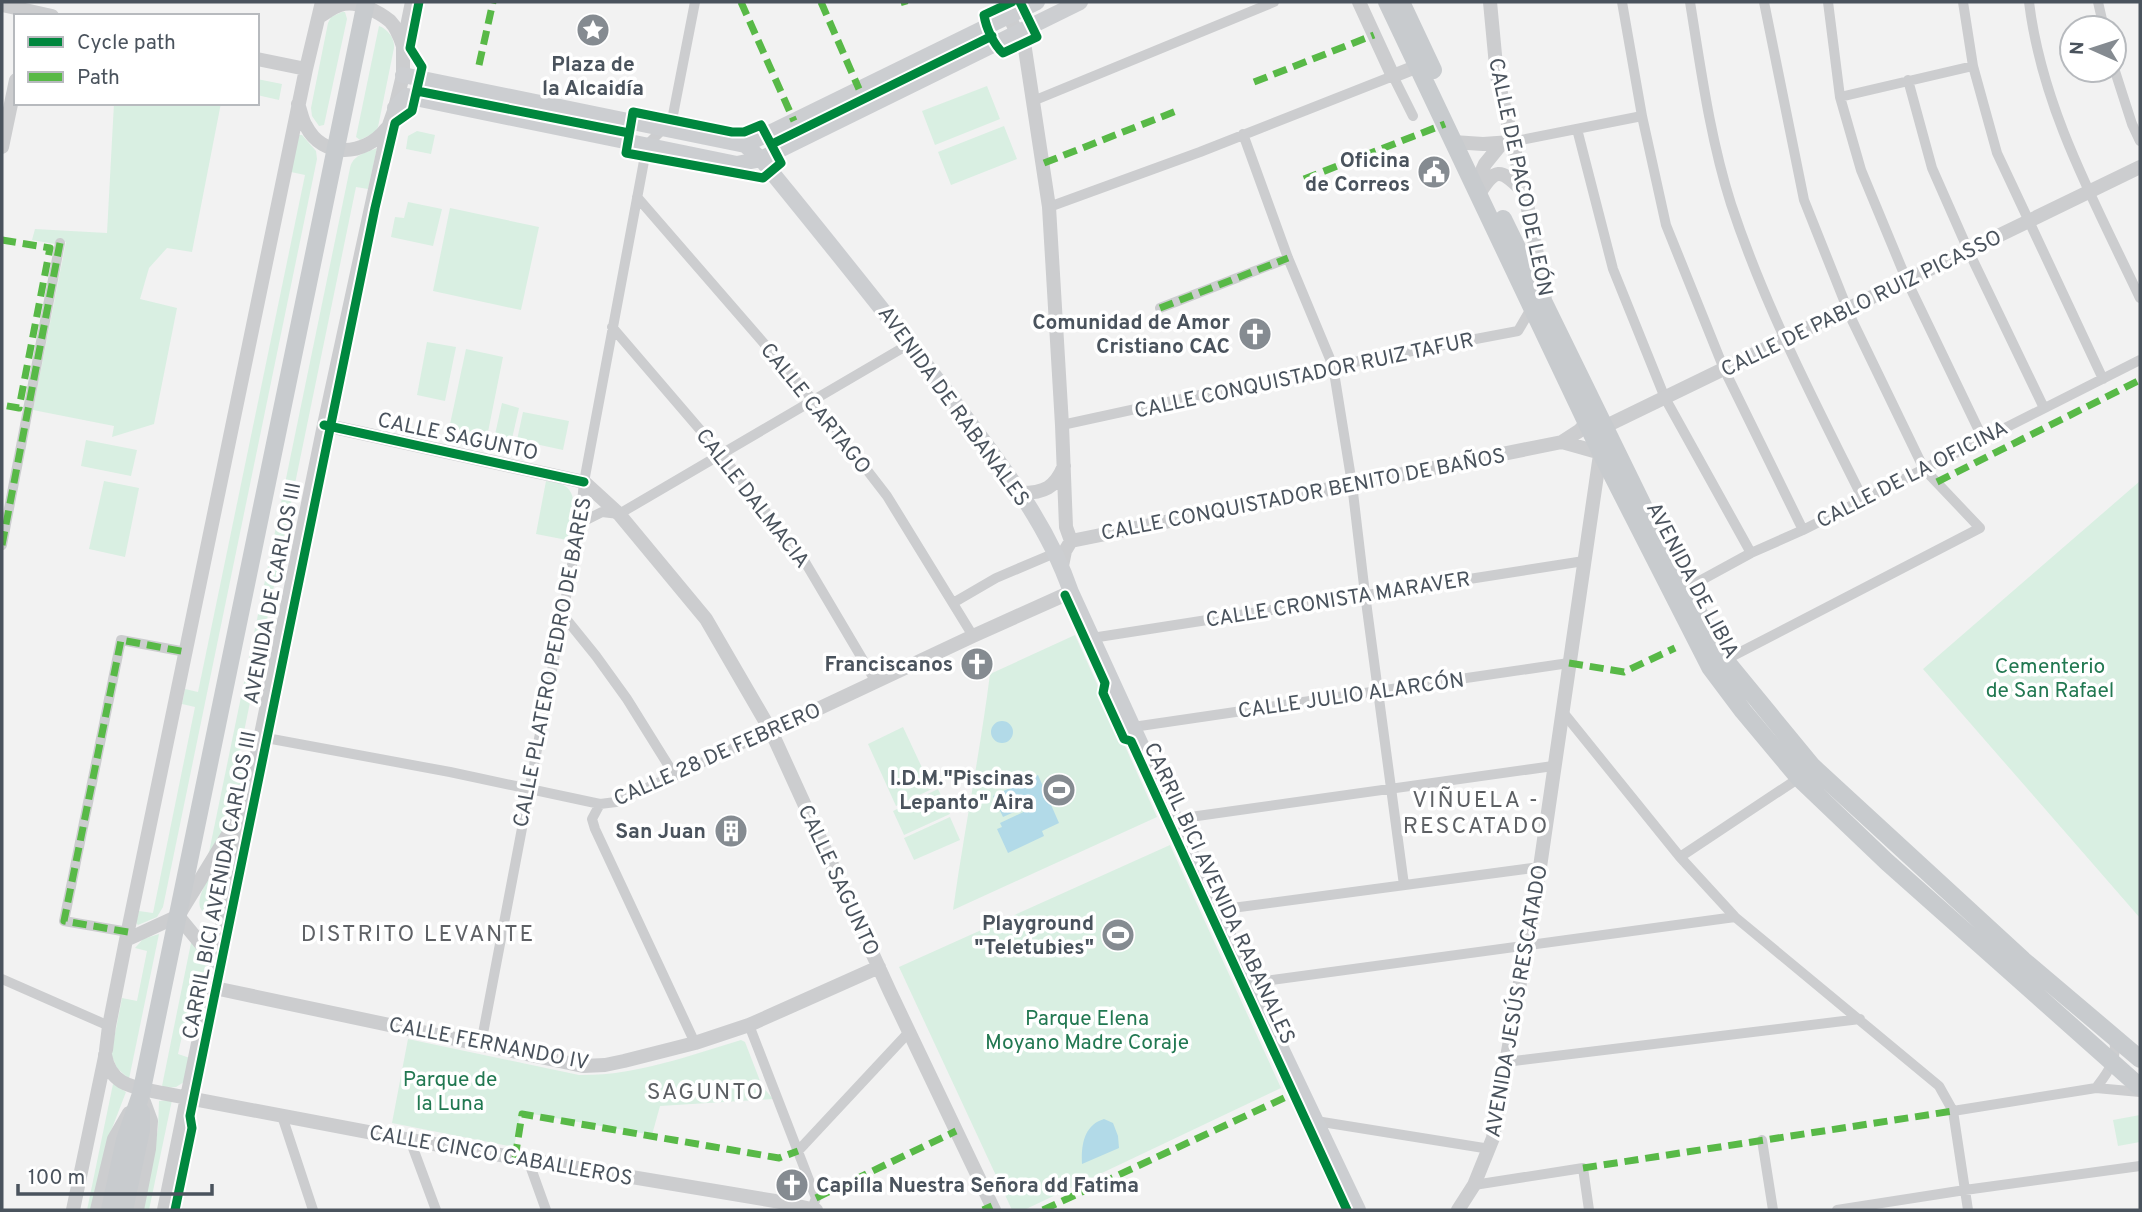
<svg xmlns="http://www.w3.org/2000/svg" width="2142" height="1212" font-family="Overpass,sans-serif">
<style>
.green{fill:#d9efe2}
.water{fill:#b2dae8}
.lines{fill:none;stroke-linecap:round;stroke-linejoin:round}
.minor{stroke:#cccdcf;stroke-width:10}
.tertiary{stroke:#cccdcf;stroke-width:14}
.secondary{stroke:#ccced1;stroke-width:16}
.primary{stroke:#c8cbce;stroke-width:18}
.quiet{stroke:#58b947;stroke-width:7;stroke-dasharray:14 7;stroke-linecap:butt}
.cycleway-casing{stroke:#fff;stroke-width:13}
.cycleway{stroke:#00873e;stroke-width:9}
.labels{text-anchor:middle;stroke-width:7;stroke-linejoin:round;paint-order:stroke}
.poi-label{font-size:21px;font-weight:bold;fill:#4a535d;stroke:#fff;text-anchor:end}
.street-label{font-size:21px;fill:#4a535d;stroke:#fff}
.park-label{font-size:21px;fill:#217851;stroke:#fff}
.neighbourhood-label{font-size:23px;letter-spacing:2px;fill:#5e6165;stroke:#fff}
</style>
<rect width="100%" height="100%" fill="#f2f2f2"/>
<path class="green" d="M 342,12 L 345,12 L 347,19 L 324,125 L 319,126 L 312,116 L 311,108 L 328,23 L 331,17 Z
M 379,26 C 388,29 395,39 394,48 L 378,127 L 374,133 L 360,140 L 356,137 Z
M 257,79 L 282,84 L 279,100 L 257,95 Z
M 987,86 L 1000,119 L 935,145 L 922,111 Z
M 114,103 L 221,103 L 192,252 L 167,248 L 149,268 L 140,299 L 177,308 L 154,424 L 112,437 L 114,426 L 33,410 L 66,242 L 56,240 L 55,244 L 32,240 L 35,229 L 107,233 Z
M 1004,126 L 1017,159 L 951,185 L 938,152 Z
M 417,131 L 435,135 L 431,154 L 406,149 L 408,136 Z
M 299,135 L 302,135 L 316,151 L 317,159 L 163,907 L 157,917 L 138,925 L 136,923 L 139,911 L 153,913 L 195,707 L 182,704 L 185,689 L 198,692 L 305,175 L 291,172 Z
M 377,148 L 368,189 L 356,187 L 239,756 L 252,759 L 232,818 L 208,857 L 350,168 C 353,155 365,153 377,148 Z
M 408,202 L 442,209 L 433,246 L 391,237 L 395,217 L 404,218 Z
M 450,208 L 539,227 L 521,310 L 433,291 Z
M 427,342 L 456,347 L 445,401 L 417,395 Z
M 466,349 L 503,357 L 487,437 L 449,429 Z
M 502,403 L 519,408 L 511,443 L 494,439 Z
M 523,412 L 569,421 L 563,450 L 517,440 Z
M 86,440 L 137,450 L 131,476 L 81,466 Z
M 104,481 L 139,488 L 125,557 L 89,549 Z
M 546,481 C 551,482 558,482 563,485 C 582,494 570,525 567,540 L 536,534 Z
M 2140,481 L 2140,918 L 1923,669 Z
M 1075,635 L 1157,817 L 953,910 C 964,831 980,753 990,674 Z
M 903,727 L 932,789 L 896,806 L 868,744 Z
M 938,789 L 950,814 L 904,835 L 893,811 Z
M 950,817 L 960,840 L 914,860 L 904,838 Z
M 229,845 L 233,846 L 227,878 L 215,875 L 209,907 L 221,910 L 216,924 C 211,919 202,913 200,907 C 195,893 222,857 229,845 Z
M 1170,845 L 1281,1088 L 1024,1210 L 1012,1210 L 899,967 Z
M 159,934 L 129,1079 L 117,1068 L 111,1054 L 122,998 L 137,1001 L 147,951 L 135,948 L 143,939 Z
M 194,942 L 210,965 L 205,984 L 194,982 L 178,1054 L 190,1058 L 184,1082 L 176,1087 L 164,1088 L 162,1086 L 191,943 Z
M 408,1039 L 579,1075 C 635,1076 688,1056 741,1040 L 745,1042 L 762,1086 L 773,1099 L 660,1106 L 652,1135 L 521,1112 L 514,1147 L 392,1123 Z
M 113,1084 L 126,1092 L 106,1144 L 93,1210 L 87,1210 Z
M 172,1100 L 149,1210 L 142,1210 L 158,1129 L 159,1101 Z
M 2140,1115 L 2140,1142 L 2118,1146 L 2113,1120 Z"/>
<path class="water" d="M991 732a11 11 0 1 1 22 0a11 11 0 1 1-22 0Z
M 1038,775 L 1059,823 L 1042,831 L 1044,836 L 1008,853 L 997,829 L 1002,827 L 1000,823 L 1032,808 L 1030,805 L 1003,817 L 993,796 Z
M 1104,1119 L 1113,1123 L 1118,1136 L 1119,1148 L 1082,1164 C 1081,1145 1084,1125 1104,1119 Z"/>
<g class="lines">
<path class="minor" d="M 1622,2 L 1642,116 L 1666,225 L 1724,369 L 1803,530
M 1690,2 C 1701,70 1710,138 1731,204 C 1765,307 1815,403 1863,499
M 1828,2 L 1840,97 L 1861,170 L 1907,281 L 1983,439
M 1963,2 L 1973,66 L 1997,153 L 2103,379
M 2029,2 C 2042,108 2095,203 2140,298
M 2098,2 L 2104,28
M 2114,68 L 2132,124 L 2140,141
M 1908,80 L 1932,168 L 1969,252 L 2044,408
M 1840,97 L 1973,66
M 1033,101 L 1274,2
M 1577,129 L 1613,269 L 1665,398 L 1751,553
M 1243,134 L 1288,258 L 1333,366 L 1352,484 L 1365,594 L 1404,885
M 1511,142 L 1642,116
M 637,197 L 813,400 L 887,496 L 973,636
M 1049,207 L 1200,152 L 1393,76 L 1413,116
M 1160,308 L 1288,258
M 612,327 L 720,453 L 805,562 L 876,682
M 1062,425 L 1333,366 L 1518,331 L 1532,307
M 580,523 L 602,512 L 619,514 L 911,343
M 2,545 L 60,243
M 1685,589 L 1751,553 L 1803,530 L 2140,360
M 953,603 L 996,578 L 1055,553
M 562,614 L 596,656 L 627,699 L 675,776
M 1092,638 L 1584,561
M 1725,660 L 1980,528 L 1924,469 L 1851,318 L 1804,200 L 1764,2
M 1562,711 L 1680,857 L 1735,917 L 1939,1086 L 1953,1111 L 1968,1210
M 1133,727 L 1569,663
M 261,737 L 450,772 L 600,804 L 616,802 L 771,731
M 600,804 L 592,819 L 595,829 L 695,1043
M 1176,819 L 1553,766
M 1680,857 L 1799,778
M 1217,910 L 1540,867
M 128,932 L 64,921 L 121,640 L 186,652
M 2,979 L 109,1026
M 1250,983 L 1735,917
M 749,1025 L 816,1198 L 812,1209
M 481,1044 L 580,523 L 584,482 L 647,145 L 672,120 L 695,2
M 1506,1062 L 1860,1019
M 2096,1088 C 2108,1072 2118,1060 2114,1038
M 1953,1111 L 2096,1088 L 2140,1092
M 282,1116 L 313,1210
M 1316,1121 L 1490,1149
M 410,1140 L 436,1210
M 1762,1140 L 1773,1210
M 798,1151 L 910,1031
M 528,1160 L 546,1210
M 1474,1185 L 1583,1168 L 1589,1210
M 1837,1210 L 1965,1190 L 2140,1166"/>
<path class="tertiary" d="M 1002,2 L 1025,49 L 1049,207 L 1062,425 L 1066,527 L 1071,541
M 1359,2 L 1393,76 L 1418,66
M 1490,2 L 1497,76 L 1528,209 L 1545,295
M 2,5 L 52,16
M 319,17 C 327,12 334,6 344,4 C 358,1 379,12 390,21 C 397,28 400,37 403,46
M 257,59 L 306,69
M 298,104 C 301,111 302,120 306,126 C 323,159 365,156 386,129
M 1453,142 L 1483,144 L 1511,142
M 2,147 L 16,80
M 1475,186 L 1485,164 L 1502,143
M 1479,194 C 1495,168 1500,168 1522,190
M 324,425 L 584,482 L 619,514 L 706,619 L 771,731 L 890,992 L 994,1210
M 1562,442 L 1601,453
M 1021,493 C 1044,493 1055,488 1064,466
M 1062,566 L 1065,551 L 1071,541 L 1562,442 L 1579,431 L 1594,415
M 771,731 L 973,636 L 1071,592
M 178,916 L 215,961
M 126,940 L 178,916 L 240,815
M 210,987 L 583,1066 L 605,1065 L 624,1061 L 695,1043 L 749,1025 L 879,967
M 106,1050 L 109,1026 L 126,940 L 306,69 L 322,2
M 105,1055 C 111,1087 135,1087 162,1093 L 410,1140 L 775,1201 L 816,1210
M 73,1210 L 105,1057
M 97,1210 L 114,1139 L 129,1113
M 137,1210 L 149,1149 L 151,1121 L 144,1102
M 164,1210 L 324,425 L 389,125 L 395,108 L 403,75 L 403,46 L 412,2
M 1458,1210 L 1474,1185 L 1493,1138 L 1540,867 L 1604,427 L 2140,167"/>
<path class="secondary" d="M 403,75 L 745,145 L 1037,2
M 395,108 L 407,96 L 415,98 L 737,164 L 761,159 L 1080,2
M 745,145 L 761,159 C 829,243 898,327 963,414 C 1005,470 1048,525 1071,592 L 1250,983 L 1358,1210"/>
<path class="primary" d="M 1387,2 L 1601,453 L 1710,667 L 1743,711 L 1799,778 L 1887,862 L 2140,1087
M 1401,2 L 1433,70
M 1503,219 L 1651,522 L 1685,589 L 1725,660 L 1812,766 L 2023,960 L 2140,1059
M 110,1210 L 125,1140 L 141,1094 L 366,2
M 124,1210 L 141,1130 L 141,1112"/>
<path class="quiet" d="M 741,2 L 794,121
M 821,2 L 859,89
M 904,2 L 905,5
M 479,65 L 493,2
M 1254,82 L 1374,35
M 1044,163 L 1179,110
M 1304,179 L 1445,124
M 2,240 L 50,248 L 19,408 L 2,405
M 1160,308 L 1288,258
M 1937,482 L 2140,380
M 2,545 L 60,243
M 1569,663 L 1624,672 L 1675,648
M 128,932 L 64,921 L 121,640 L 186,652
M 515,1158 L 522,1114 L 779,1158 L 798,1151
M 1583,1168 L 1953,1111
M 816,1198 L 956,1131
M 983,1210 L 992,1206
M 1043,1210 L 1297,1092"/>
<defs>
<path id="cycleway" d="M 1012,2 L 984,15 C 986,28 994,45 1003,53 L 1037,37 L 1020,2
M 417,91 L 629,133
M 633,112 L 732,132 L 744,132 L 761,125 L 781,163 L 763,178 L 626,153 Z
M 772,144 L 992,36
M 324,425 L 584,482
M 1065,595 L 1105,683 L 1103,693 L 1124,739 L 1131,741 L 1347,1210
M 175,1210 L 192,1128 L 190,1116 L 375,208 L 395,123 L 412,111 L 422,67 L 410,48 L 419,2"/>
</defs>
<use href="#cycleway" class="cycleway-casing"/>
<use href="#cycleway" class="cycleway"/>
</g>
<defs>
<symbol id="sight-disc" viewBox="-11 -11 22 22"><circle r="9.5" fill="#858b91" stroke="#fff"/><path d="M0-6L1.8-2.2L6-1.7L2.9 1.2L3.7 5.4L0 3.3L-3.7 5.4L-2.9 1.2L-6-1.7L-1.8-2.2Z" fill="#fff"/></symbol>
<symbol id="civic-disc" viewBox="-11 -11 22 22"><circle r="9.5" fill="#858b91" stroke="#fff"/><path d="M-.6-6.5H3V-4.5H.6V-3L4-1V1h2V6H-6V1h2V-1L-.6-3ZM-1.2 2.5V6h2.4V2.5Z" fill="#fff"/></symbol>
<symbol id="church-disc" viewBox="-11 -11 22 22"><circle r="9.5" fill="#858b91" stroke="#fff"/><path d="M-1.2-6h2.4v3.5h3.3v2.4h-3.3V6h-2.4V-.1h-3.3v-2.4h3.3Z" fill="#fff"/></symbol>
<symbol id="stadium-disc" viewBox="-11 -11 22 22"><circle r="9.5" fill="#858b91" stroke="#fff"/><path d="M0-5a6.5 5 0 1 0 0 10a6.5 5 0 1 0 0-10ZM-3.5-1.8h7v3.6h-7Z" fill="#fff"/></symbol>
<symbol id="building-disc" viewBox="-11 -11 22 22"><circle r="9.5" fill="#858b91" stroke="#fff"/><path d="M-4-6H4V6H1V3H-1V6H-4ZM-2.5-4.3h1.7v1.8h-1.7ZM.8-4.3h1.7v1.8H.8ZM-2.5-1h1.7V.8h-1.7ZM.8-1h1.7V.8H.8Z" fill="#fff"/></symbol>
</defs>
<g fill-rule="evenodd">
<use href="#sight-disc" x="574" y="11" width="38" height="38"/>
<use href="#civic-disc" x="1415" y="153" width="38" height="38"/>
<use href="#church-disc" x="1236" y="315" width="38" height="38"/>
<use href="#church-disc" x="958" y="645" width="38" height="38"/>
<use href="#stadium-disc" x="1040" y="771" width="38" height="38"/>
<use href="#building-disc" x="712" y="812" width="38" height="38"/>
<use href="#stadium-disc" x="1099" y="916" width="38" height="38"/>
<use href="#church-disc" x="773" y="1166" width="38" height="38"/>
</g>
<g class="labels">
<g class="poi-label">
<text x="593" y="71" text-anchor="middle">Plaza de<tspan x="593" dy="24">la Alcaidía</tspan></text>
<text x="1410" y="167">Oficina<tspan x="1410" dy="24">de Correos</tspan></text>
<text x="1230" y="329">Comunidad de Amor<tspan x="1230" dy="24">Cristiano CAC</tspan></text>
<text x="953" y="671">Franciscanos</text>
<text x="1034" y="785">I.D.M."Piscinas<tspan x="1034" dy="24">Lepanto" Aira</tspan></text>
<text x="706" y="838">San Juan</text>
<text x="1094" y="930">Playground<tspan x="1094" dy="24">"Teletubies"</tspan></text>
<text x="816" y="1192" text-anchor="start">Capilla Nuestra Señora dd Fatima</text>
</g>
<g class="street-label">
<text transform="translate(1521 177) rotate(78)" y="7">CALLE DE PACO DE LEÓN</text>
<text transform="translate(1861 303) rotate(-26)" y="7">CALLE DE PABLO RUIZ PICASSO</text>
<text transform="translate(1304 375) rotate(-12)" y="7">CALLE CONQUISTADOR RUIZ TAFUR</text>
<text transform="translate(954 406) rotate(54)" y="7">AVENIDA DE RABANALES</text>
<text transform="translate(816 408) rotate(51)" y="7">CALLE CARTAGO</text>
<text transform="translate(458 436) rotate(12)" y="7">CALLE SAGUNTO</text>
<text transform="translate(1912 474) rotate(-27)" y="7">CALLE DE LA OFICINA</text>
<text transform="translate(1303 494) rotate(-11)" y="7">CALLE CONQUISTADOR BENITO DE BAÑOS</text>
<text transform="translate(753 498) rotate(52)" y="7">CALLE DALMACIA</text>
<text transform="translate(1693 580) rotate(62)" y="7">AVENIDA DE LIBIA</text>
<text transform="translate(272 593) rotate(-79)" y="7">AVENIDA DE CARLOS III</text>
<text transform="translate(1338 599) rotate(-9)" y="7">CALLE CRONISTA MARAVER</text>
<text transform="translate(552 662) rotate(-79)" y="7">CALLE PLATERO PEDRO DE BARES</text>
<text transform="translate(1351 695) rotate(-8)" y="7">CALLE JULIO ALARCÓN</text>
<text transform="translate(717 754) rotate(-24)" y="7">CALLE 28 DE FEBRERO</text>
<text transform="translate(839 880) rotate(65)" y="7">CALLE SAGUNTO</text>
<text transform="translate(219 885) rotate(-79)" y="7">CARRIL BICI AVENIDA CARLOS III</text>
<text transform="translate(1220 893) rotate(65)" y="7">CARRIL BICI AVENIDA RABANALES</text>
<text transform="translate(1516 1001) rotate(-80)" y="7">AVENIDA JESÚS RESCATADO</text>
<text transform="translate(489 1043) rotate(11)" y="7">CALLE FERNANDO IV</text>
<text transform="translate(501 1155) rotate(10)" y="7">CALLE CINCO CABALLEROS</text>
</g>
<g class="park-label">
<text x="2050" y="673">Cementerio<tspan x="2050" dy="24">de San Rafael</tspan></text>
<text x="1087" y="1025">Parque Elena<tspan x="1087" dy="24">Moyano Madre Coraje</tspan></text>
<text x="450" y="1086">Parque de<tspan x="450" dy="24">la Luna</tspan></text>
</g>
<g class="neighbourhood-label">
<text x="1476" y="807">VIÑUELA -<tspan x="1476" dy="26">RESCATADO</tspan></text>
<text x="418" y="941">DISTRITO LEVANTE</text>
<text x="706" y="1099">SAGUNTO</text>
</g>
</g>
<rect width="2142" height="1212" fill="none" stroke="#4a535d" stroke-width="7"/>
<rect x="14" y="14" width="245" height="91" fill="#ffffff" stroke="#b7babe" stroke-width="2"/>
<rect x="28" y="37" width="35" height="10" fill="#00873e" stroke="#b7babe" stroke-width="2"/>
<text x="77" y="49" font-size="21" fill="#4a535d">Cycle path</text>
<rect x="28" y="72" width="35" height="10" fill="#58b947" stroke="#b7babe" stroke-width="2"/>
<text x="77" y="84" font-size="21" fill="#4a535d">Path</text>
<g transform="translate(2093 49) rotate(273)"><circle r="33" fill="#ffffff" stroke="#b7babe" stroke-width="2"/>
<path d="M0-5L12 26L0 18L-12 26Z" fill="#858b91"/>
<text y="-10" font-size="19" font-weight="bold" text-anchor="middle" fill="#4a535d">N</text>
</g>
<path d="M18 1184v10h194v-10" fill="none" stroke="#4a535d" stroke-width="3.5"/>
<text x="28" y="1184" font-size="21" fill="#4a535d" stroke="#ffffff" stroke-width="5" paint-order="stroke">100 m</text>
</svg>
